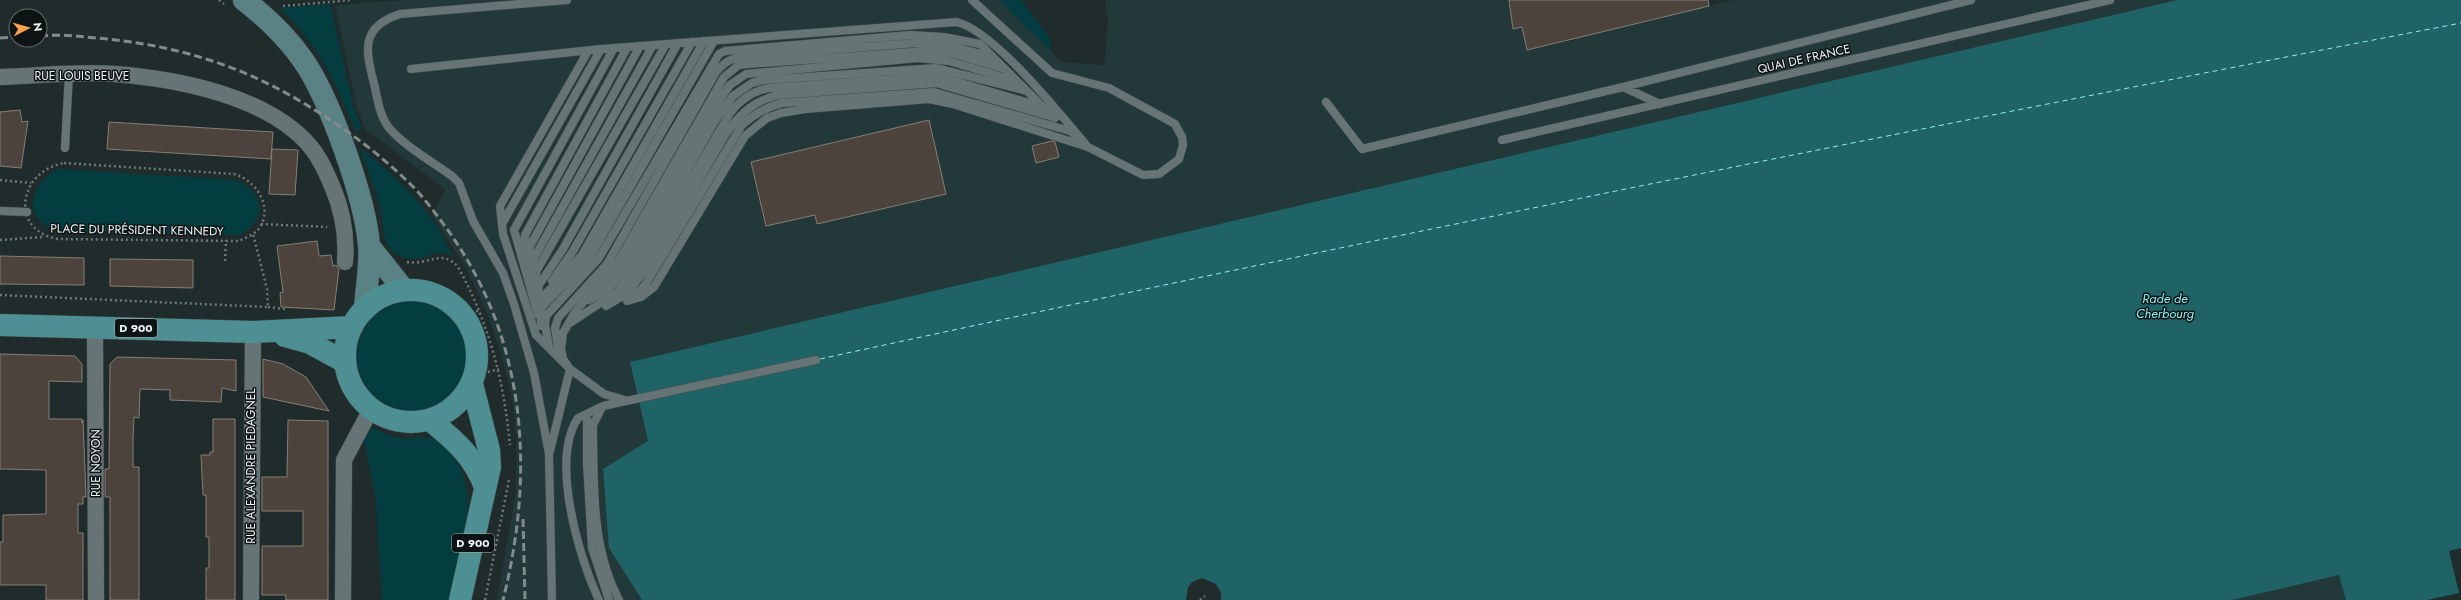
<svg xmlns="http://www.w3.org/2000/svg" width="2461" height="600" font-family="Jost,sans-serif">
<style>
.built{fill:#233838}
.green{fill:#043d40}
.water{fill:#206366}
.pier{fill:#202c2c}
.lines{fill:none;stroke-linecap:round;stroke-linejoin:round}
.ferry{stroke:#8bf0f5;stroke-width:1;stroke-dasharray:5 4;stroke-linecap:butt}
.building{fill:#4c433d;stroke:#877e76}
.lane-casing{stroke:#404a4b;stroke-width:9}
.street-casing{stroke:#404a4b;stroke-width:17}
.secondary-casing{stroke:#404a4b;stroke-width:23}
.primary-casing{stroke:#404a4b;stroke-width:23}
.path{stroke:#6e7879;stroke-width:2.5;stroke-dasharray:2 3;stroke-linecap:butt}
.lane{stroke:#677475;stroke-width:8}
.street{stroke:#677475;stroke-width:16}
.secondary{stroke:#5a8284;stroke-width:22}
.primary{stroke:#4d8f92;stroke-width:22}
.rail{stroke:#828b8c;stroke-width:3;stroke-dasharray:8 4;stroke-linecap:butt}
.labels{text-anchor:middle;stroke-width:3;stroke-linejoin:round;paint-order:stroke}
.shield{fill:#0e1313;stroke:#abb1b2;stroke-width:1}
.shield-label{font-size:11px;font-weight:bold;fill:#eef5f6}
.street-label{font-size:12px;fill:#eef5f6;stroke:#0e1313}
.water-label{font-size:13px;font-style:italic;fill:#8bf0f5;stroke:#0e1313}
</style>
<rect width="100%" height="100%" fill="#202c2c"/>
<path class="built" d="M 404,0 L 999,0 L 1062,62 L 1104,65 L 1108,22 L 1105,0 L 1509,0 L 1510,11 L 1522,27 L 1528,50 L 1576,40 L 1576,37 L 1734,0 L 2177,0 L 630,362 L 648,441 L 609,548 L 642,600 L 497,600 L 515,498 L 517,441 L 512,398 L 501,353 L 487,313 L 464,264 L 432,215 L 446,190 L 365,129 L 357,108 L 335,5 Z
M 2339,575 L 2346,600 L 2232,600 Z"/>
<path class="green" d="M 999,0 L 1021,0 L 1050,38 L 1051,52 Z
M 330,4 L 354,109 L 362,129 L 355,130 C 334,79 320,47 280,8 Z
M 359,147 C 396,177 435,211 452,256 C 433,246 426,263 406,258 C 401,256 394,254 390,249 C 382,238 384,224 381,211 C 376,189 367,168 359,147 Z
M 57,169 L 235,180 C 265,192 268,220 239,235 L 56,231 C 21,217 29,186 57,169 Z
M357 356a55 55 0 1 1 110 0a55 55 0 1 1-110 0Z
M 370,426 C 380,431 389,437 401,438 C 413,439 425,435 437,440 C 441,441 445,446 448,450 C 486,488 459,554 449,600 L 382,600 L 376,499 L 364,439 Z"/>
<path class="water" d="M 2177,0 L 2461,0 L 2461,600 L 2346,600 L 2339,575 L 2232,600 L 642,600 L 609,548 L 603,469 L 648,441 L 630,362 Z"/>
<path class="pier" d="M 2461,548 L 2461,600 L 2427,600 L 2459,593 L 2449,551 Z
M 1202,578 L 1216,584 L 1221,593 L 1221,600 L 1186,600 L 1188,587 L 1192,582 Z"/>
<g class="lines">
<path class="ferry" d="M 820,359 C 1366,240 1913,129 2461,23"/>
</g>
<path class="building" d="M 1509,0 L 1708,0 L 1709,6 L 1527,50 L 1522,27 L 1513,29 Z
M 20,110 L 22,122 L 28,121 L 21,168 L 0,166 L 0,112 Z
M 929,120 L 946,194 L 817,224 L 815,215 L 766,226 L 751,162 Z
M 109,122 L 273,132 L 271,159 L 107,149 Z
M 1052,141 L 1055,142 L 1059,157 L 1036,163 L 1032,146 Z
M 272,149 L 298,150 L 295,195 L 269,194 Z
M 317,241 L 319,256 L 331,255 L 333,266 L 336,265 L 339,269 L 334,310 L 281,307 L 280,293 L 283,292 L 277,246 Z
M 0,256 L 84,258 L 84,285 L 0,284 Z
M 110,259 L 193,260 L 193,288 L 110,286 Z
M 0,354 L 75,356 L 82,364 L 82,382 L 49,381 L 49,419 L 82,419 L 82,423 L 83,420 L 86,497 L 83,497 L 83,504 L 78,504 L 78,533 L 83,533 L 83,600 L 46,600 L 46,585 L 0,585 L 0,542 L 3,542 L 3,515 L 46,514 L 46,470 L 0,469 Z
M 117,357 L 236,360 L 236,391 L 222,388 L 221,402 L 170,400 L 170,390 L 140,389 L 139,418 L 134,417 L 133,440 L 133,467 L 139,467 L 139,600 L 110,600 L 110,497 L 105,497 L 105,469 L 109,469 L 110,364 Z
M 263,359 L 283,364 L 306,377 L 329,411 L 263,397 Z
M 213,419 L 235,419 L 235,600 L 206,600 L 206,568 L 209,568 L 209,537 L 206,537 L 206,495 L 203,495 L 201,455 L 210,455 L 210,452 L 213,452 Z
M 288,420 L 328,421 L 328,600 L 286,600 L 286,595 L 262,595 L 262,546 L 303,546 L 303,511 L 262,511 L 262,477 L 287,477 Z"/>
<g class="lines">
<defs>
<path id="lane" d="M 588,51 L 500,206 L 503,234 L 536,335 L 570,369 L 604,394 L 625,400
M 411,69 L 601,49 L 957,22 C 995,32 1060,114 1087,146
M 1623,87 L 1971,0
M 1326,102 L 1362,149 L 1623,87 L 1660,104
M 1502,140 L 2110,0
M 65,148 L 69,74
M 0,211 L 27,212
M 502,224 L 601,49
M 524,258 L 525,235 L 627,48
M 527,264 L 530,246 L 640,46
M 530,276 L 534,258 L 653,45
M 552,281 L 573,251 L 692,42
M 533,287 L 537,270 L 666,44
M 601,289 L 628,259 L 724,93 L 730,85 L 746,74 L 918,58 L 949,61 L 1016,81
M 631,299 L 645,285 L 742,125 C 754,114 766,107 782,103 L 934,92 L 1070,131 L 1074,134
M 589,300 L 608,289 L 636,260 L 716,119 L 733,96 L 752,83 L 764,80 L 936,68 L 1027,91
M 537,301 L 539,285 L 563,249 L 678,43
M 627,301 L 641,297 L 654,287 L 745,136 L 767,118 L 781,113 L 805,109 L 929,99 L 953,104 L 1088,147 L 1143,175 L 1159,174 L 1179,159 L 1183,145 L 1182,137 L 1175,124 L 1109,88 L 1052,73 L 972,0
M 537,303 L 582,255 L 704,41
M 606,306 L 626,294 L 650,264 L 727,132 C 742,112 754,101 778,95 L 936,83 L 1053,117
M 538,315 L 514,230 L 614,48
M 570,323 L 617,292 L 642,263 L 730,113 C 740,100 753,91 769,88 L 937,76 L 1043,107 L 1055,118
M 541,326 L 541,308 L 590,257 L 714,41
M 549,346 L 545,325 L 546,316 L 599,258 L 719,54 L 725,51 L 910,35 L 944,37 L 980,44 L 1043,107
M 558,347 L 555,328 L 558,318 L 607,264 L 716,72 C 724,63 729,59 741,57 L 916,43 L 947,45 L 992,57
M 602,407 L 593,425 L 593,436 C 594,492 592,549 619,600
M 587,414 L 587,463 L 592,548 L 609,600
M 550,451 L 570,369 L 563,359 L 561,348 L 563,333 L 575,312 L 619,260 L 724,77 L 739,65 L 748,64 L 927,51 L 951,53 L 1005,69
M 552,600 L 549,454 L 534,373 L 514,304 L 503,273 L 473,221 L 459,183 L 452,176 C 431,161 406,147 389,128 C 380,116 378,102 375,88 C 367,54 357,28 400,14 L 567,0
M 599,600 C 579,558 550,460 578,418 L 603,406 L 816,360"/>
<path id="street" d="M 0,77 C 38,76 77,71 115,74 C 178,79 267,96 310,146 C 320,158 326,172 332,186 C 343,211 347,235 345,262
M 95,327 L 96,600
M 251,600 L 253,332
M 343,600 L 344,460 L 371,409"/>
<path id="secondary" d="M 244,0 C 266,17 287,37 303,60 C 330,99 365,198 369,245 C 371,265 366,288 365,309
M 369,246 L 404,290"/>
<path id="primary" d="M345 356a66 66 0 1 1 132 0a66 66 0 1 1-132 0Z
M 0,325 L 253,332 L 352,327
M 285,336 L 310,343 L 345,362
M 430,420 C 455,441 473,455 485,487
M 460,600 L 490,467 L 489,450 L 472,384"/>
</defs>
<use href="#lane" class="lane-casing"/>
<use href="#street" class="street-casing"/>
<use href="#secondary" class="secondary-casing"/>
<use href="#primary" class="primary-casing"/>
<path class="path" d="M 219,0 L 224,4
M 283,6 L 352,0
M 64,163 L 234,174 C 256,180 275,208 258,230 C 253,235 245,238 239,241 L 58,239 C 10,231 17,172 64,163 Z
M 0,180 L 31,183
M 261,224 L 327,227
M 0,240 L 43,237
M 225,261 L 226,240
M 407,262 C 428,266 442,248 458,267 C 489,323 504,381 510,445
M 0,295 L 268,307 L 267,289 L 253,234
M 268,307 L 285,309
M 461,312 L 480,311
M 488,372 L 499,369
M 485,600 L 509,480
M 1200,600 L 1205,596"/>
<use href="#lane" class="lane"/>
<use href="#street" class="street"/>
<use href="#secondary" class="secondary"/>
<use href="#primary" class="primary"/>
<path class="rail" d="M 40,36 C 59,34 77,36 96,38 C 169,44 236,63 300,101 C 337,123 371,147 403,177 C 421,193 436,214 450,233 C 527,343 535,473 503,600
M 0,38 L 16,37
M 523,519 L 525,600"/>
</g>
<g class="labels">
<g class="shield">
<rect x="115" y="319" width="42" height="18" rx="3"/>
<rect x="452" y="534" width="42" height="18" rx="3"/>
</g>
<g class="shield-label">
<text x="136" y="332">D 900</text>
<text x="473" y="547">D 900</text>
</g>
<g class="street-label">
<text transform="translate(1804 59) rotate(-13)" y="4">QUAI DE FRANCE</text>
<text x="82" y="80">RUE LOUIS BEUVE</text>
<text transform="translate(137 230) rotate(1)" y="4">PLACE DU PRÉSIDENT KENNEDY</text>
<text transform="translate(96 463) rotate(-90)" y="4">RUE NOYON</text>
<text transform="translate(251 466) rotate(-90)" y="4">RUE ALEXANDRE PIEDAGNEL</text>
</g>
<g class="water-label">
<text x="2165" y="303">Rade de<tspan x="2165" dy="15">Cherbourg</tspan></text>
</g>
</g>
<g transform="translate(28 28) rotate(84)"><circle r="19" fill="#0e1313" stroke="#686d6e"/>
<path d="M0-3L7 15L0 10L-7 15Z" fill="#f9a04c"/>
<text y="-6" font-size="11" font-weight="bold" text-anchor="middle" fill="#eef5f6">N</text>
</g>
</svg>
